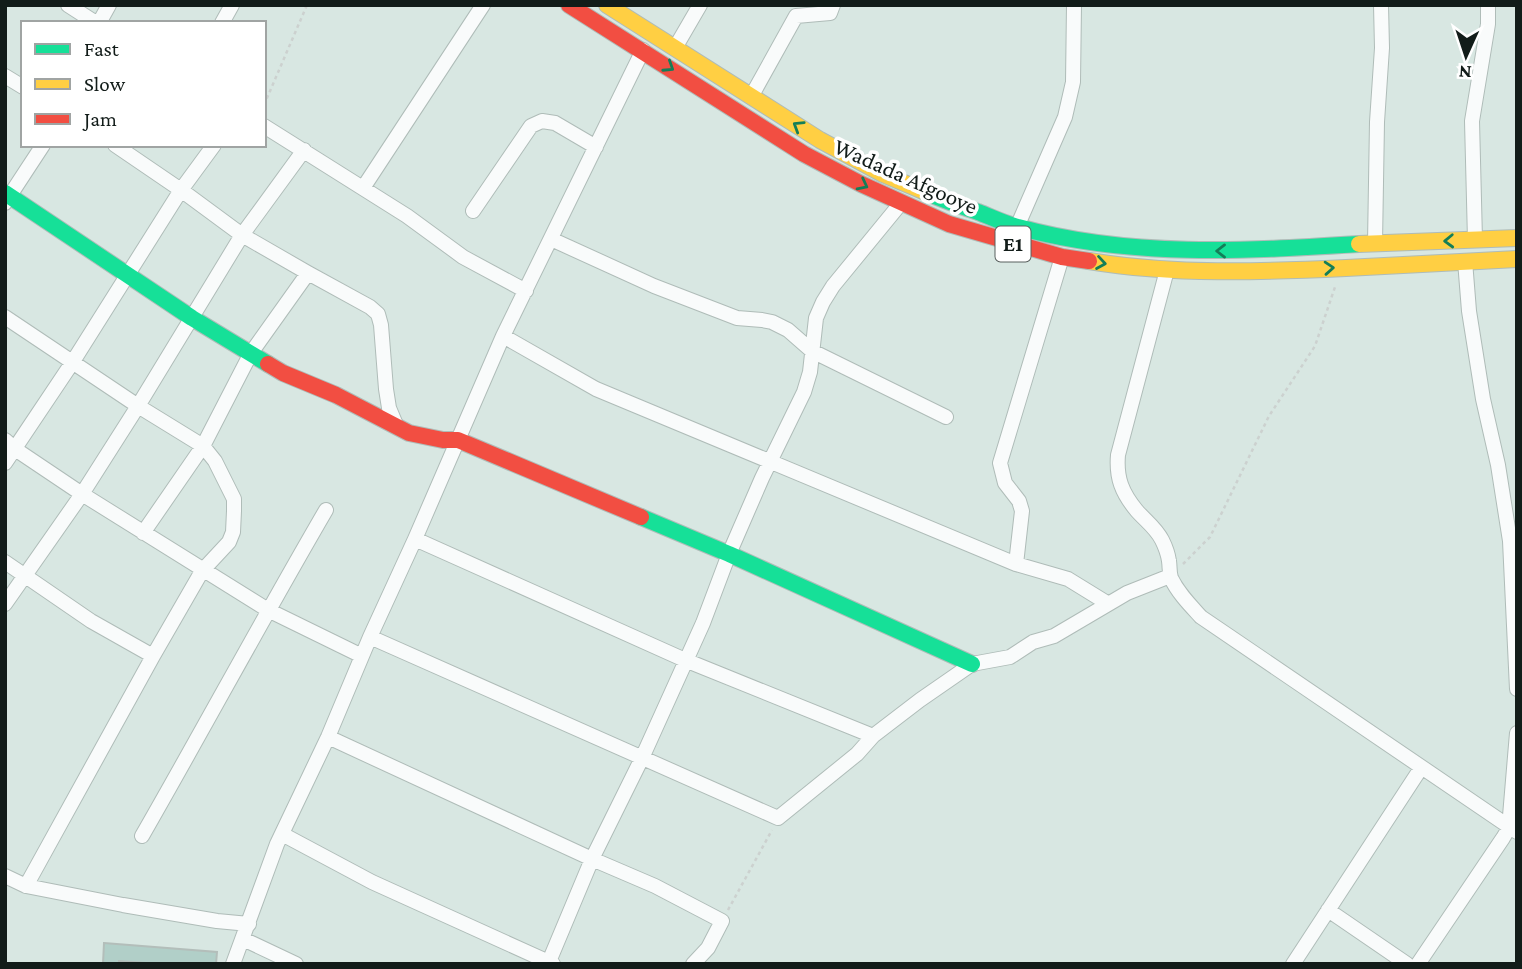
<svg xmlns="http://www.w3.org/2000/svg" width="1522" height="969" font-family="'Crimson Pro',serif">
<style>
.building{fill:#b1cfc8;stroke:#b3beba;stroke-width:2}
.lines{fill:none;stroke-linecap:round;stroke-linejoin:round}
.street-casing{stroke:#afbcb8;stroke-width:16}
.fast-casing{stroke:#afbcb8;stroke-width:18}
.slow-casing{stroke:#afbcb8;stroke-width:18}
.jam-casing{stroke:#afbcb8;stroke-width:18}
.path{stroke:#ccd1cf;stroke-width:2.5;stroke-dasharray:3.5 3.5;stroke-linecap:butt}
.street{stroke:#f9fbfb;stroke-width:14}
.fast{stroke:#16e098;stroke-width:16}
.slow{stroke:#ffcf43;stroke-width:16}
.jam{stroke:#f24e42;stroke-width:16}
.oneway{stroke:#147e58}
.labels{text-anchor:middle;stroke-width:7;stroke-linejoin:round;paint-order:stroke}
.shield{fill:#fff;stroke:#59605e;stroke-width:2}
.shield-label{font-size:21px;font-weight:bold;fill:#121c19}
.street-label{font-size:23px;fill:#121c19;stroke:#fff}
</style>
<rect width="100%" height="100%" fill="#d8e7e2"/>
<path class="building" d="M 104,943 L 217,952 L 216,964 L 159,964 L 119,961 L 119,964 L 103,964 Z"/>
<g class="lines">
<defs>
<path id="street" d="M 68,5 L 96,23
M 99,23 L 109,5
M 222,23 L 232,5
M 675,48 L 700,5
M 5,76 L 23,87
M 751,97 L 796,16 L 830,13 L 833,5
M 264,126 L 407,216 L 463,257 L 526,291
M 115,145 L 181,190 L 242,235 L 308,273 L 370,307 L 378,314 L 381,325 L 386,389 L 389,408 L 397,427
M 363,188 L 483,5
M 5,203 L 43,145
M 473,211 L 531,126 L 542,121 L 555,123 L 596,147
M 1017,227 L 1065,117 L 1073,82 L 1074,5
M 551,239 L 654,286 L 737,318 L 762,320 L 772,322 L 788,330 L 812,351 L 946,417
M 1475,240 L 1472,121 L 1488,24 L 1488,5
M 1375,243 L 1377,122 L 1382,48 L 1381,5
M 1465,261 L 1469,311 L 1483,399 L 1498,465 L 1510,541 L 1517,689
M 1167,270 L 1118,455 C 1116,478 1122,493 1137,511 C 1146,521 1156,528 1162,540 C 1165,546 1168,554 1169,561 C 1170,567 1169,572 1171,578 C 1178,593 1190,605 1201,617 L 1517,832
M 5,317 L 138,406 L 203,446 L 215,461 L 234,499 L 234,511 L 233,532 L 229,542 L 202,571 L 153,656 L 26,886
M 503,336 L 596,389 L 1016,564 L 1068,579 L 1107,603
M 5,440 L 15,449 L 82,494 L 268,610 L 362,656
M 5,463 L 72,363 L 181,190 L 214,145
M 143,533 L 203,446 L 251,353 L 308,273
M 415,539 L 685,660 L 873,736
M 5,562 L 91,621 L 153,656
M 1016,564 L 1022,511 L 1019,501 L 1005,483 L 1000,463 L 1062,257
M 5,604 L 82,494 L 138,406 L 242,235 L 304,150
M 370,637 L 778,818 L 857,754 L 873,736 L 920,700 L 972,664 L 1010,657 L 1033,642 L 1054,636 L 1127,593 L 1170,576
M 328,737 L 592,859 L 655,886 L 722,921 L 708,948 L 693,964
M 282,834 L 372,882 L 553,964
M 142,836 C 204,728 263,618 326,510
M 5,876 L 26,886 L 123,905 L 217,921 L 249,924
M 1328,910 L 1407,964
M 243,939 L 296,964
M 233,964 L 277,844 L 328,737 L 370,637 L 415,539 L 503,336 L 643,50
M 548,964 L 592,859 L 642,758 L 703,623 L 729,554 L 762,478 L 804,392 L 810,372 L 816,318 L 823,302 L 833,286 L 901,203
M 1293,964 L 1421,768
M 1418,964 L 1503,838 L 1509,828 L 1517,733"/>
<path id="fast" d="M 923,191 C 941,199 960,206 978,212 C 991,217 1005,224 1018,227 C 1129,258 1246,251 1359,244
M 5,193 L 192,318 L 268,364
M 641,517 L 729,554 L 972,664"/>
<path id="slow" d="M 607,5 L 820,140 L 883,174 L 923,191
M 1359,244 L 1517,238
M 1089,261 C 1174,275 1261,272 1346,268 C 1403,265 1460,262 1517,259"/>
<path id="jam" d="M 569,5 L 804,154 L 861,184 L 949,224 L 1062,257 L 1089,261
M 268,364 L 283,373 L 336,395 L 409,433 L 443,440 L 458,440 L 641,517"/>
</defs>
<use href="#street" class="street-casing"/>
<use href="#fast" class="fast-casing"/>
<use href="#slow" class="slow-casing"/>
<use href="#jam" class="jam-casing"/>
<path class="path" d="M 264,105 L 307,5
M 1183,564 L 1210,537 L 1269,416 L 1315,346 L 1335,287
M 728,910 L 772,830"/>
<use href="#street" class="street"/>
<use href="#fast" class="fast"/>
<use href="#slow" class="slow"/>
<use href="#jam" class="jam"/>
</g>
<defs><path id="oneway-chevron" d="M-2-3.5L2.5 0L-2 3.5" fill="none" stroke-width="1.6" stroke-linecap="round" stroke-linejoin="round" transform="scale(1.75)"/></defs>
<g class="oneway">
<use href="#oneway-chevron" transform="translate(669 67) rotate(33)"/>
<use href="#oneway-chevron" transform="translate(798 126) rotate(-148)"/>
<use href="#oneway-chevron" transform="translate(863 185) rotate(27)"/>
<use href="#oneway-chevron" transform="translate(1449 241) rotate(178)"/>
<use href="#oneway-chevron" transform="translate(1221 251) rotate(180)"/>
<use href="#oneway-chevron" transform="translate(1101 263) rotate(9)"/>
<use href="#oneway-chevron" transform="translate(1329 268) rotate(-4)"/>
</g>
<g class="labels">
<rect class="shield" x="995.5" y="226.5" width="35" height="35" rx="5"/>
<g class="shield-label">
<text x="1013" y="251">E1</text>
</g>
<g class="street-label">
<text transform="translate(906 176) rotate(24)" y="8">Wadada Afgooye</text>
</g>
</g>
<rect width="1522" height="969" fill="none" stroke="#121c19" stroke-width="14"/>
<rect x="21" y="21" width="245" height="126" fill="#ffffff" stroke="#a0a4a3" stroke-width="2"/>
<rect x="35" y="44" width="35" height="10" fill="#16e098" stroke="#a0a4a3" stroke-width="2"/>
<text x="84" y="56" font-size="21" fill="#121c19">Fast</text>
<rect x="35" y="79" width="35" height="10" fill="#ffcf43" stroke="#a0a4a3" stroke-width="2"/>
<text x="84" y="91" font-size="21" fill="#121c19">Slow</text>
<rect x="35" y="114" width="35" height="10" fill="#f24e42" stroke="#a0a4a3" stroke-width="2"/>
<text x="84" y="126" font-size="21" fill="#121c19">Jam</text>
<g transform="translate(1466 56) rotate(183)" stroke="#ffffff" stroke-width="5" paint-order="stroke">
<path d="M0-5L12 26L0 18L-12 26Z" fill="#121c19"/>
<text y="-10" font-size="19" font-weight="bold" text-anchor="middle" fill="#121c19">N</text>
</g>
</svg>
